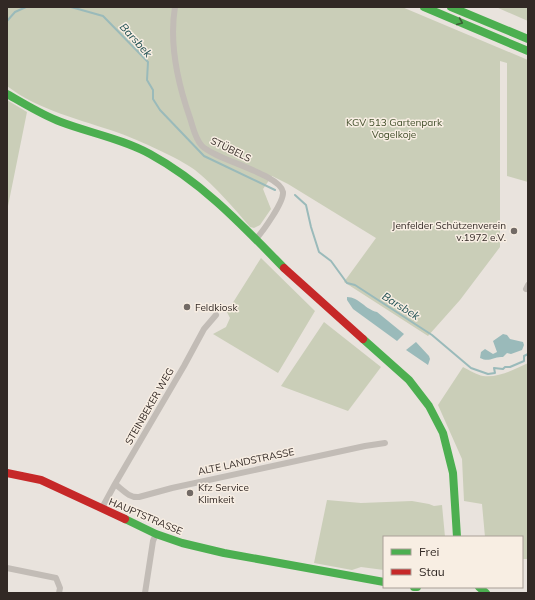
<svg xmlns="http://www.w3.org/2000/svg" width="535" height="600" font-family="Mulish,sans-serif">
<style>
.green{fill:#caceb8}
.water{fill:#9ababa}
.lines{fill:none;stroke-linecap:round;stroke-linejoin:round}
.stream{stroke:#9ababa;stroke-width:2}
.street{stroke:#c2bcb6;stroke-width:6}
.fast{stroke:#4caf50;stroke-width:8}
.jam{stroke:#c62828;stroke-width:8}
.oneway{stroke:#3c5f36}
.poi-dot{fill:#726a65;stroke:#f8eee3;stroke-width:1.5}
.labels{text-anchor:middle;stroke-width:3;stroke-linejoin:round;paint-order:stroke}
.park-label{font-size:10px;fill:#424f2b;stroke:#f8eee3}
.street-label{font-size:10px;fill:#322925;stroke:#f8eee3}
.poi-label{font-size:10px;fill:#322925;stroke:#f8eee3;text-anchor:start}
.water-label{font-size:11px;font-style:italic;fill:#1d4e51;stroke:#f8eee3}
</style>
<rect width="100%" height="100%" fill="#e9e3dd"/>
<path class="green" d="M 7,7 L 402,7 L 528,60 L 528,182 L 507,176 L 507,63 L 500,61 L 500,247 L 460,300 L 428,336 L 344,282 L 376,238 L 288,184 L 272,176 L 263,189 L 271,209 L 260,225 L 254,228 L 250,227 C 233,207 216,187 195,170 C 177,157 140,141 119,133 C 82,120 38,110 7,86 Z
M 496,7 L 528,7 L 528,21 Z
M 7,100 L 27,112 L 7,211 Z
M 261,258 L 315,311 L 278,373 L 213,334 L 226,327 L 230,318 L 227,312 Z
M 324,322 L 381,367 L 348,411 L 281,386 Z
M 528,363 L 528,559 L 522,559 L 522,537 L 485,537 L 482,504 L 464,501 L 462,459 L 438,405 L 463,367 C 469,370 477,375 483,376 C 499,378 515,369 528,363 Z
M 327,500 L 361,503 L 412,501 L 429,504 L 434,506 L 442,505 L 445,537 L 384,537 L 384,570 L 361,567 L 352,570 L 314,563 Z"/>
<path class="water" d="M 347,297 C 359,297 366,310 377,312 L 404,334 L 397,341 L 353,309 L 347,300 Z
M 503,334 L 507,335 L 510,339 L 523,342 L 524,345 L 522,350 L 511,354 L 507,353 L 503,357 C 493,356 490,363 480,358 L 481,352 L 485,349 L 493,354 L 497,352 L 493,341 Z
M 416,342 L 429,356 L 430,359 L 428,365 L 406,350 Z"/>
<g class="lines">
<path class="stream" d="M 71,7 L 103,16 L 148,62 L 147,80 L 153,90 L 153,99 L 160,110 L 204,156 L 275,190
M 7,21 L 15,12 L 26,7
M 295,195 L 306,205 L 311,227 L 319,252 L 331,261 L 347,283 L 355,285 L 432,335 L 471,368 L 488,374 L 495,373 L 494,368 L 503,369 L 505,367 L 510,367 L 524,361 L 524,356 L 528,354"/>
<path class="street" d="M 175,7 C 169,43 178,84 190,118 C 193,127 195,139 202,146 C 216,160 280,174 283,192 C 284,202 263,231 256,239
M 526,289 L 528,285
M 115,484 C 123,490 129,498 139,497 L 172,488 L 365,446 L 385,443
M 102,508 L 115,484 L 184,366 L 204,329 L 216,315
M 7,568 L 56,578 L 60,588 L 59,593
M 145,593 L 153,541 L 156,534"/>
<path class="fast" d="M 424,7 L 528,51
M 451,7 L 528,39
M 7,94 C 25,104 42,115 61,122 C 90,133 123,139 150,154 C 203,183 242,225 284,268
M 363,339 L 409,380 L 429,406 L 443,433 L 453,473 L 457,537
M 125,519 L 156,534 L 182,543 L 224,553 L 384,582
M 414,587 L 417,587
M 479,587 L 486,593"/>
<path class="jam" d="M 284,268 L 363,339
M 7,473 L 41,480 L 125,519"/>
</g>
<defs><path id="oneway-chevron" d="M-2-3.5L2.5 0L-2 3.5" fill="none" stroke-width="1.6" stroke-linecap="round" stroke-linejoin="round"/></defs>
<use class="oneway" href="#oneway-chevron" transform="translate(460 22) rotate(23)"/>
<g class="poi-dot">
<circle cx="514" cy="231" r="4"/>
<circle cx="187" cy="307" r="4"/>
<circle cx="190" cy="493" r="4"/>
</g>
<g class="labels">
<g class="park-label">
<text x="394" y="126">KGV 513 Gartenpark<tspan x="394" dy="12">Vogelkoje</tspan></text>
</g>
<g class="street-label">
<text transform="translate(231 149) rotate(26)" y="4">STÜBELS</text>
<text transform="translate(149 406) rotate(-60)" y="4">STEINBEKER WEG</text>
<text transform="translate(246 461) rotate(-12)" y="4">ALTE LANDSTRASSE</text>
<text transform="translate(146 516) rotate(23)" y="4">HAUPTSTRASSE</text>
</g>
<g class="poi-label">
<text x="506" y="229" text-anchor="end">Jenfelder Schützenverein<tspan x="506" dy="12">v.1972 e.V.</tspan></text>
<text x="195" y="311">Feldkiosk</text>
<text x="198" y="491">Kfz Service<tspan x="198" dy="12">Klimkeit</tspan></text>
</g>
<g class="water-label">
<text transform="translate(136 40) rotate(48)" y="4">Barsbek</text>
<text transform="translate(401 306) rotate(32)" y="4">Barsbek</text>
</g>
</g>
<rect width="535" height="600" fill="none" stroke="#322925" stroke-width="16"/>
<rect x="383" y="536" width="140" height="52" fill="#f8eee3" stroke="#a99f97"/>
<rect x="391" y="549" width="20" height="6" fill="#4caf50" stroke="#a99f97"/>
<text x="419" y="556" font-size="12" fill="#322925">Frei</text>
<rect x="391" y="569" width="20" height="6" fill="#c62828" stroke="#a99f97"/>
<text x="419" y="576" font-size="12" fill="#322925">Stau</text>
</svg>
